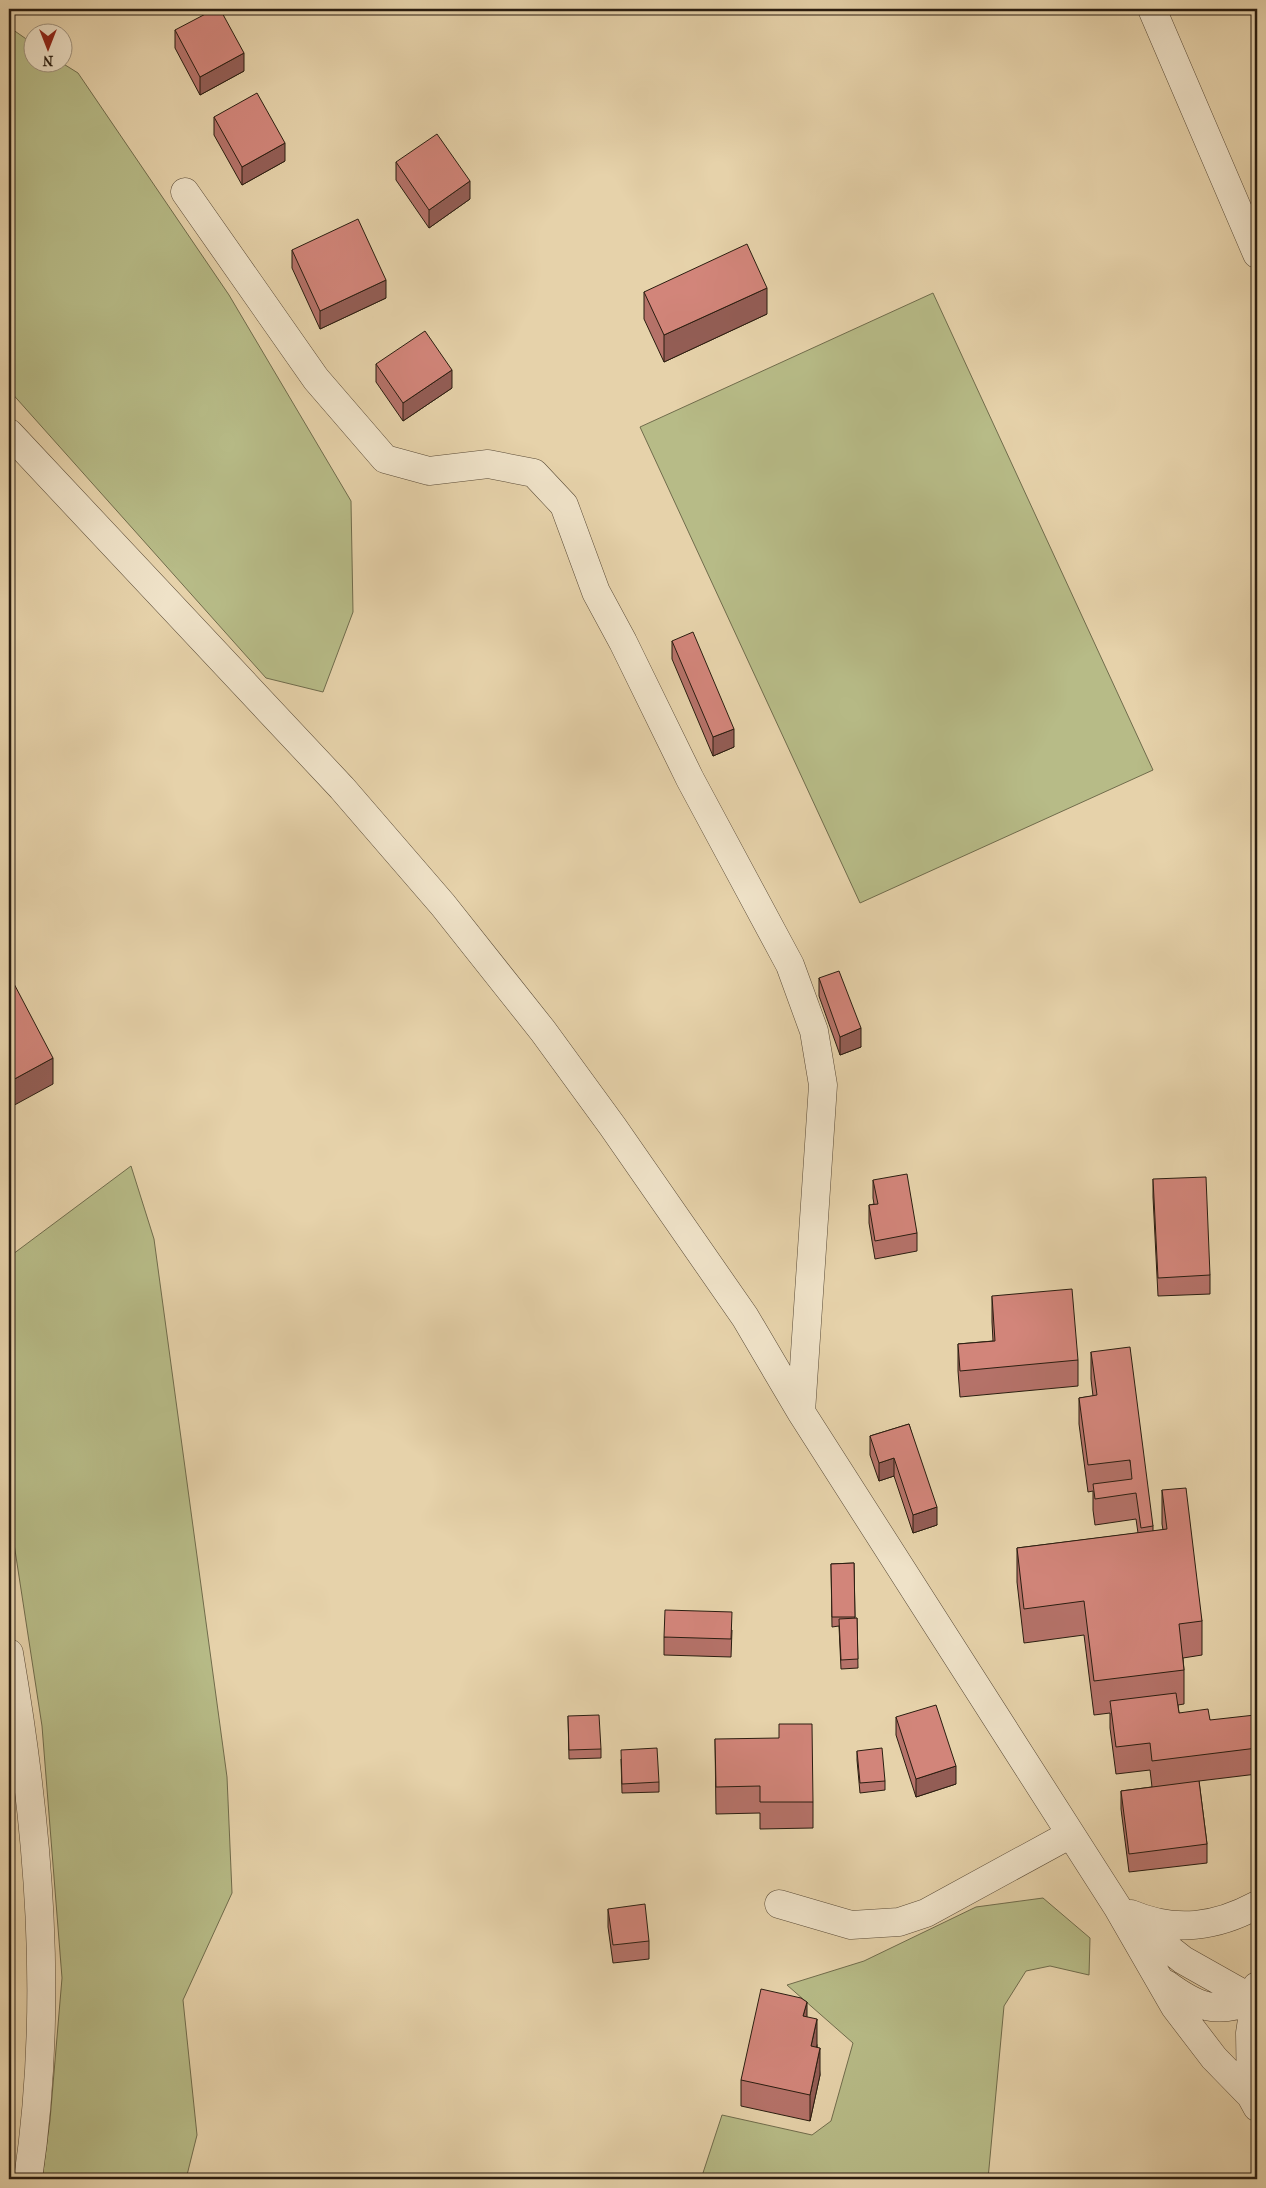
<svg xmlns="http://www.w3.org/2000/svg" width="1266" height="2188" font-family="'IM FELL French Canon',serif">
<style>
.green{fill:#b7bb87;stroke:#706c4c}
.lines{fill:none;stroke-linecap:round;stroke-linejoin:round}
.minor-casing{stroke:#594a36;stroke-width:29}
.minor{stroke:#efe2c8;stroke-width:28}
.wall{fill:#b57269;stroke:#2a1d10}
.shaded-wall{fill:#935d55;stroke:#2a1d10}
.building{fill:#d2857a;stroke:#2a1d10}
</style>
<rect width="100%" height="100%" fill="#e6d2aa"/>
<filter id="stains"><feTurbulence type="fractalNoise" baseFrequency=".004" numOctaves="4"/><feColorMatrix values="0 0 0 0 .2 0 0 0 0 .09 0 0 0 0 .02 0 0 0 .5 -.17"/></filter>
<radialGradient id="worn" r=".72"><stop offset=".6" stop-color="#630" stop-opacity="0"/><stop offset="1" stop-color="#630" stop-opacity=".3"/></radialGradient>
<path class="green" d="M 9,27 L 32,43 L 32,62 L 62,63 L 78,73 L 229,295 L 351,501 L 353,612 L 323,692 L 266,678 L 9,390 Z
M 933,293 L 1153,770 L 860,903 L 640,427 Z
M 131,1166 L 154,1239 L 227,1777 L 232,1893 L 183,2000 L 197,2135 L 186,2179 L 42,2179 L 50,2120 L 62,1978 L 42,1726 L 9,1511 L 9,1257 Z
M 1043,1898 L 1090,1938 L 1089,1975 L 1050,1966 L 1026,1971 L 1004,2006 L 988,2179 L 701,2179 L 722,2115 L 812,2135 L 831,2121 L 853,2043 L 787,1985 L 864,1961 L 976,1907 Z"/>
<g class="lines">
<defs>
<path id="minor" d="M 1152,9 L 1257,254
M 185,192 L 316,379 L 385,459 L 429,471 L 488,464 L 534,473 L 564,505 L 596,592 L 623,642 L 690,779 L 790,965 L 814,1031 L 823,1085 L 801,1412
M 9,433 L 342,788 L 443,905 L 543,1031 L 613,1127 L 745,1317 L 801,1412 L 1118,1908 L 1175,2007 L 1214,2058 L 1251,2096 L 1257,2107
M 9,1653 C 39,1828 54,2003 28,2179
M 779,1904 L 851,1925 L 899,1922 L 926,1913 L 1069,1835
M 1131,1914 C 1176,1933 1216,1927 1257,1905
M 1131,1919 L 1183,1960 L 1254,2000
M 1166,1984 C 1197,2007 1216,2015 1254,2000
M 1251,2096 L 1250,2033 L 1257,1986"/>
</defs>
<use href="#minor" class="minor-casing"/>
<use href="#minor" class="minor"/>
</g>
<path class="wall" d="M 175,30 L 244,71 L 200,95 L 175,48 Z
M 214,117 L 285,161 L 242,185 L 214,135 Z
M 396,162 L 470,199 L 429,228 L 396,180 Z
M 292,250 L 386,298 L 320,329 L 292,268 Z
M 644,292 L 767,314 L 664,362 L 644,319 Z
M 376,364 L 452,388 L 403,421 L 376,382 Z
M 672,641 L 734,747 L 713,756 L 672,659 Z
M 819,978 L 861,1047 L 840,1055 L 819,996 Z
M 1153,1179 L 1210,1275 L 1210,1294 L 1158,1296 L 1153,1197 Z
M 873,1180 L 917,1233 L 917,1251 L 875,1259 L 869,1223 L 869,1205 L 874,1204 L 873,1198 Z
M 992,1296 L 1078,1360 L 1078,1386 L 960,1397 L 958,1371 L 958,1344 L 993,1341 L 992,1322 Z
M 1091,1352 L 1153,1526 L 1153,1531 L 1163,1530 L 1162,1524 L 1162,1490 L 1202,1621 L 1202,1655 L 1183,1658 L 1184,1670 L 1184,1704 L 1178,1705 L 1179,1713 L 1257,1731 L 1257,1774 L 1199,1781 L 1207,1844 L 1207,1863 L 1129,1872 L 1121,1809 L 1121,1791 L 1152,1787 L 1150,1770 L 1116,1774 L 1110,1728 L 1110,1713 L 1094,1715 L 1084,1635 L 1024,1643 L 1017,1582 L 1017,1548 L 1138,1533 L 1136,1519 L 1095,1525 L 1093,1510 L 1093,1491 L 1088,1492 L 1079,1424 L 1079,1398 L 1093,1396 L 1091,1379 Z
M 909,1424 L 937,1525 L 913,1533 L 894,1476 L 879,1481 L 870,1455 L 870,1436 Z
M 854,1563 L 855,1619 L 857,1618 L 858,1668 L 841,1669 L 839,1626 L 832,1627 L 831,1564 Z
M 732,1630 L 731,1657 L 664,1655 L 664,1637 Z
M 568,1716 L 601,1749 L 601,1758 L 569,1759 Z
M 896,1717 L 956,1784 L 916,1797 L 896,1735 Z
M 715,1739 L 813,1802 L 813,1828 L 760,1829 L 760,1813 L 716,1814 Z
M 857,1751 L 885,1781 L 885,1790 L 860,1793 L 857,1760 Z
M 621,1759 L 659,1782 L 659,1792 L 622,1793 Z
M 608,1909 L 649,1941 L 649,1959 L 613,1963 L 608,1927 Z
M 807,2017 L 817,2045 L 820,2075 L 810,2121 L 741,2106 L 741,2080 Z"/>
<path class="shaded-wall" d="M 244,53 L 244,71 L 200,95 L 200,77 Z
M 285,143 L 285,161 L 242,185 L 242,167 Z
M 470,181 L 470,199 L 429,228 L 429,210 Z
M 386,280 L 386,298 L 320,329 L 320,311 Z
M 767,288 L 767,314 L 664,362 L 664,335 Z
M 452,370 L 452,388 L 403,421 L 403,403 Z
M 734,729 L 734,747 L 713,756 L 713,737 Z
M 861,1028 L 861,1047 L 840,1055 L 840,1037 Z
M 53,1058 L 53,1084 L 9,1108 L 9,1082 Z
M 894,1458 L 894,1476 L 879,1481 L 879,1463 Z
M 937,1507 L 937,1525 L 913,1533 L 913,1515 Z
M 956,1766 L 956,1784 L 916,1797 L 916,1779 Z
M 807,2002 L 807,2029 L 803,2016 Z
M 817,2019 L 817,2045 L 811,2072 L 811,2046 Z
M 820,2048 L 820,2075 L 810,2121 L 810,2095 Z"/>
<path class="building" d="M 215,9 L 220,9 L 244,53 L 200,77 L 175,30 Z
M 257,93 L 285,143 L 242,167 L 214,117 Z
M 437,134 L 470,181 L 429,210 L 396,162 Z
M 358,219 L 386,280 L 320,311 L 292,250 Z
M 747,244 L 767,288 L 664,335 L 644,292 Z
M 425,331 L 452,370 L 403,403 L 376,364 Z
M 693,632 L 734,729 L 713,737 L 672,641 Z
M 839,971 L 861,1028 L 840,1037 L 819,978 Z
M 12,980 L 53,1058 L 9,1082 L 9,982 Z
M 907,1174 L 917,1233 L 875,1241 L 869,1205 L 878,1204 L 873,1180 Z
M 1206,1177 L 1210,1275 L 1158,1278 L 1153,1179 Z
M 1072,1289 L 1078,1360 L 960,1371 L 958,1344 L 995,1341 L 992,1296 Z
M 1130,1347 L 1153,1526 L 1141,1528 L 1136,1493 L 1095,1499 L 1093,1484 L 1132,1479 L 1130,1460 L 1088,1465 L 1079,1398 L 1097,1395 L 1091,1352 Z
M 909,1424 L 937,1507 L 913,1515 L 894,1458 L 879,1463 L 870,1436 Z
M 1186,1488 L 1202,1621 L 1179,1624 L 1184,1670 L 1094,1681 L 1084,1601 L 1024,1609 L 1017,1548 L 1167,1529 L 1162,1490 Z
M 854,1563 L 855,1617 L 832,1617 L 831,1564 Z
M 665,1610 L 732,1612 L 731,1639 L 664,1637 Z
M 857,1618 L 858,1659 L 841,1660 L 839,1619 Z
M 1176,1693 L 1179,1713 L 1208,1709 L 1210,1720 L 1255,1715 L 1257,1731 L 1257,1748 L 1152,1761 L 1150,1743 L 1116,1747 L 1110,1701 Z
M 936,1705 L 956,1766 L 916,1779 L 896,1717 Z
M 599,1715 L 601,1749 L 569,1750 L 568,1716 Z
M 779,1724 L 812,1724 L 813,1802 L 760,1802 L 760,1786 L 716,1787 L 715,1739 L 779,1738 Z
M 657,1748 L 659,1782 L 622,1784 L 621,1750 Z
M 882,1748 L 885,1781 L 860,1783 L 857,1751 Z
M 1199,1781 L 1207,1844 L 1129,1854 L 1121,1791 Z
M 645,1904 L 649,1941 L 613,1945 L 608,1909 Z
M 761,1989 L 801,1998 L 807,2002 L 803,2016 L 817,2019 L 811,2046 L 820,2048 L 810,2095 L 741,2080 Z"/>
<rect width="1266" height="2188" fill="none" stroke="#e6d2aa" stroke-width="30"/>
<rect x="10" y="10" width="1246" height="2168" fill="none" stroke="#2a1d10" stroke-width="2.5"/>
<rect x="15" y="15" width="1236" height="2158" fill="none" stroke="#2a1d10"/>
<g transform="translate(48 48) rotate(180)"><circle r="24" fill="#efe2c8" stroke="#a0937e"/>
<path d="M0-4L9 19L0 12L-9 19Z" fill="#8f2418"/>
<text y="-8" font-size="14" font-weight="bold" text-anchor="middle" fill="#2a1d10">N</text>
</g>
<rect width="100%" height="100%" filter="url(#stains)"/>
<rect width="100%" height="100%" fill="url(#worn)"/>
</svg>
